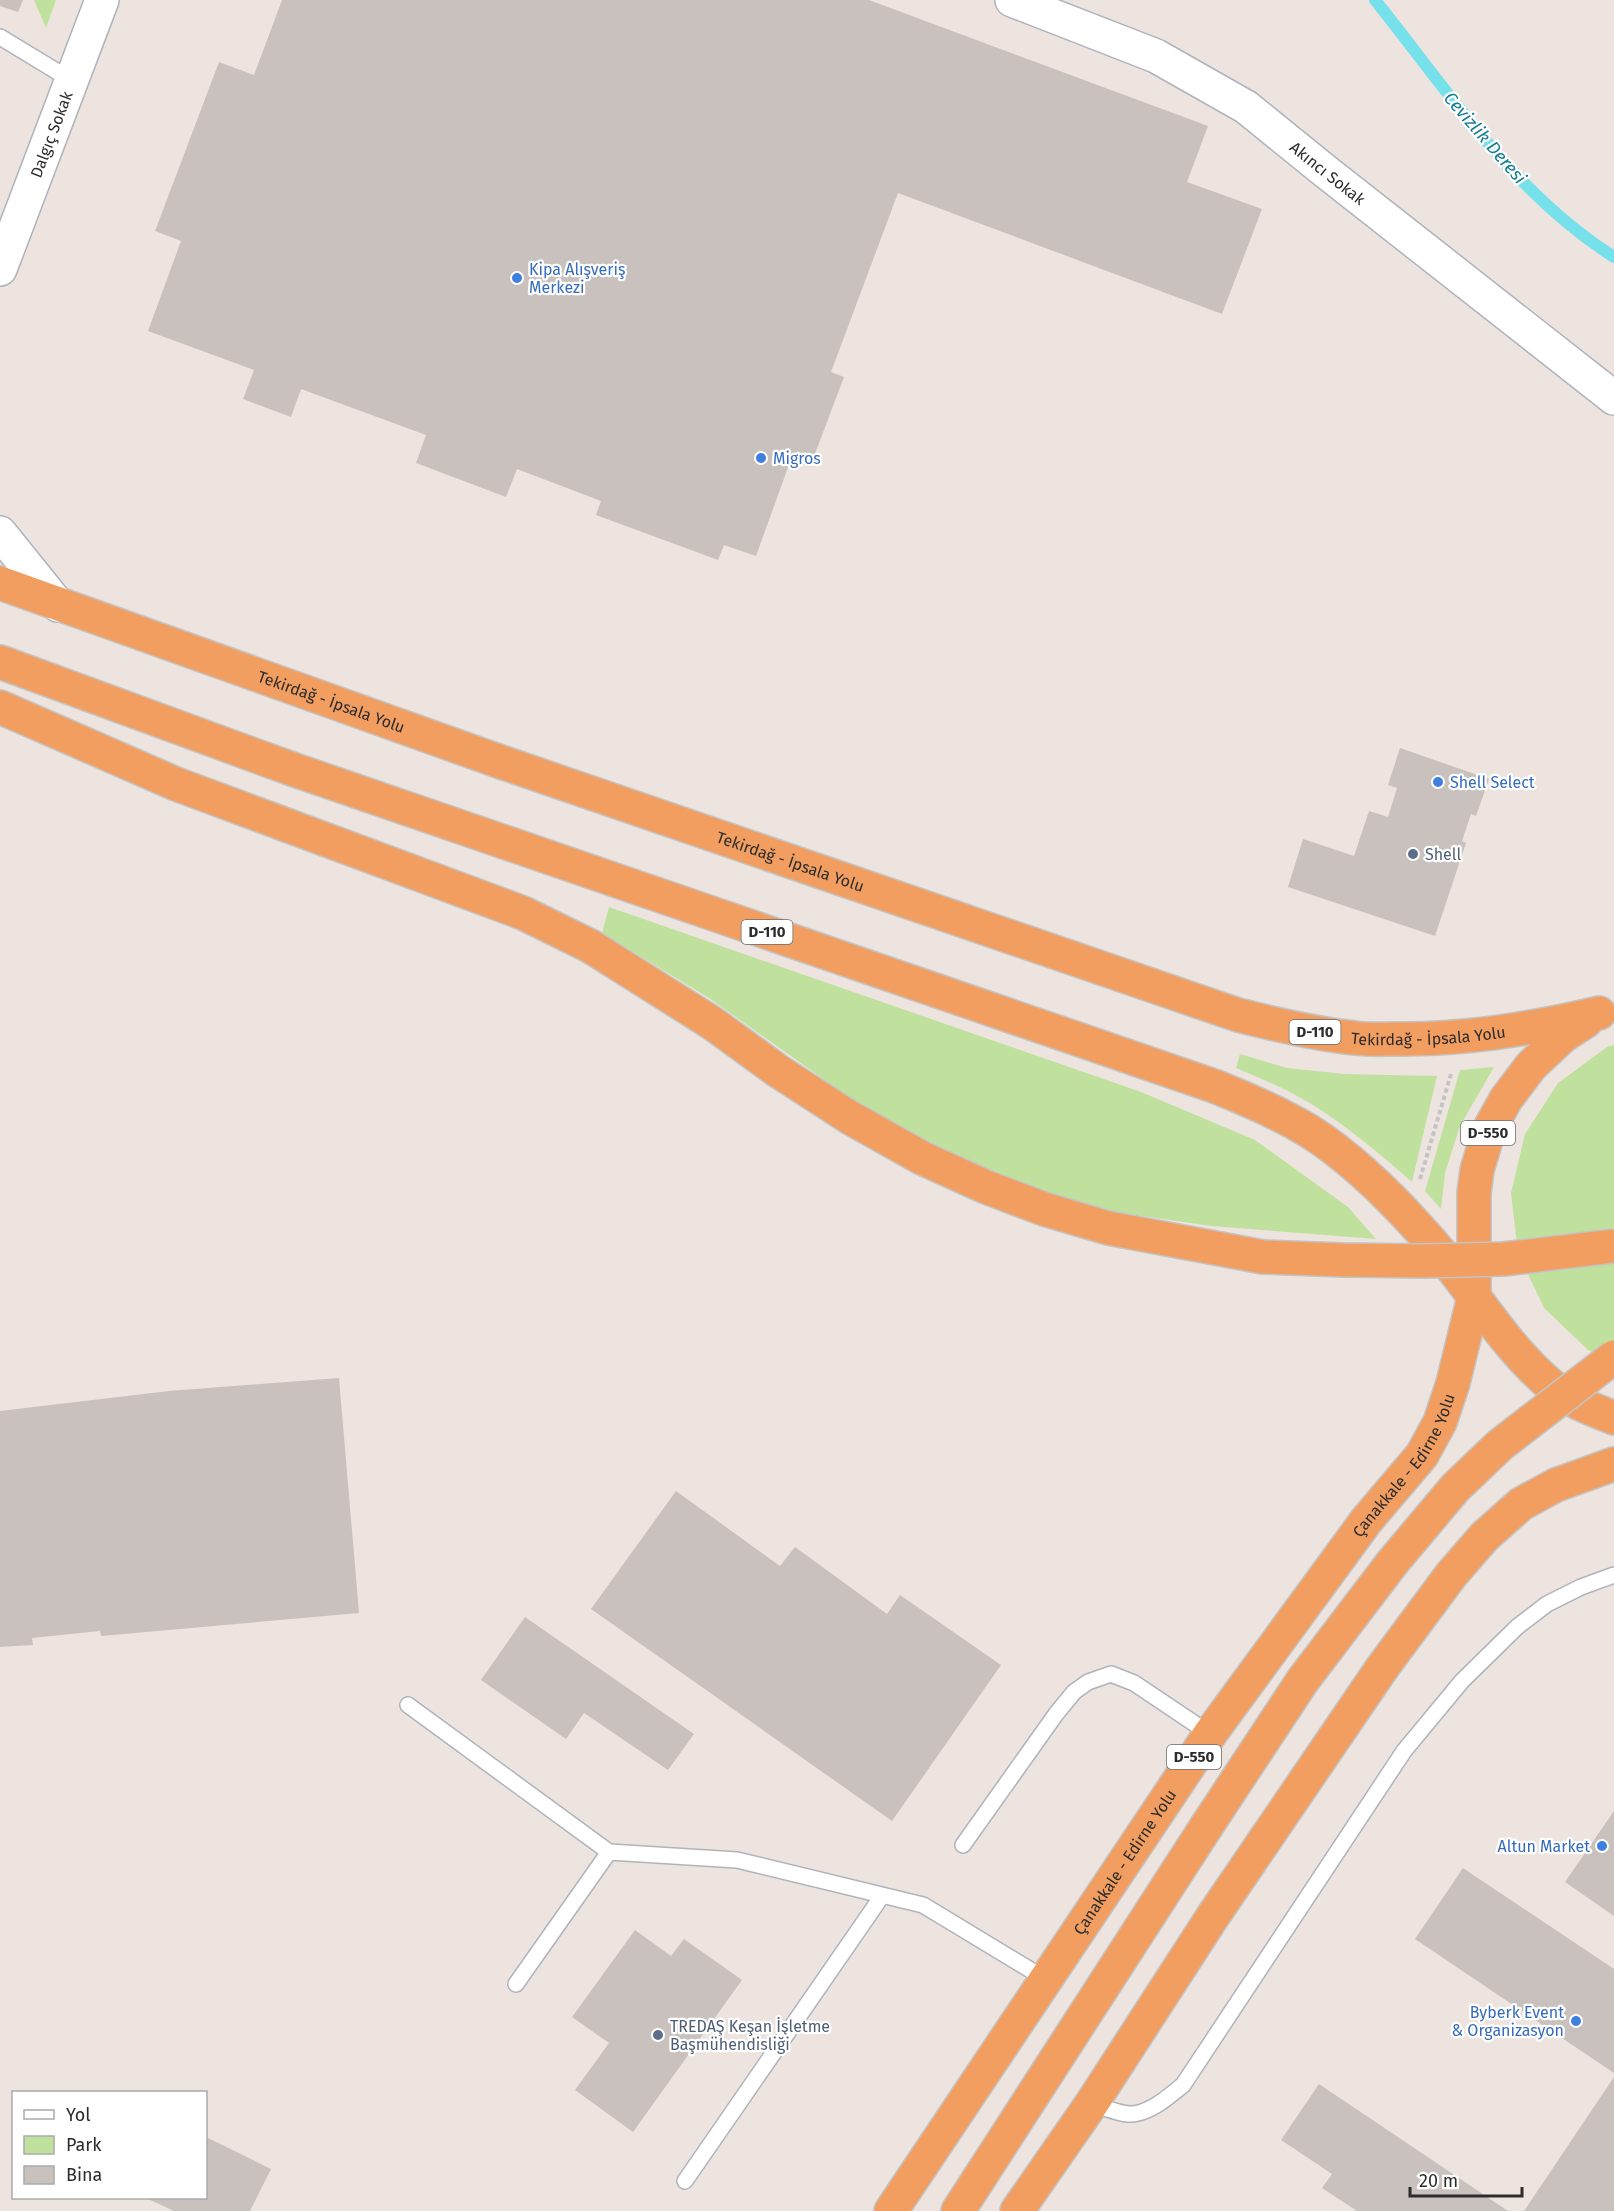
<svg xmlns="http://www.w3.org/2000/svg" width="1614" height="2211" font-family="'Fira Sans',sans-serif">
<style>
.green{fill:#c0e19d}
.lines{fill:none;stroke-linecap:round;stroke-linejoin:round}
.stream{stroke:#76e0eb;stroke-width:12}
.building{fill:#c8c1be}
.service-casing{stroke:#afb3bc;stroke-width:18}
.tertiary-casing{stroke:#afb3bc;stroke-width:36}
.trunk-casing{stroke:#c4c4c4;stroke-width:36}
.path{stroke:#c4c4c4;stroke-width:4;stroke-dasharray:4.5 3;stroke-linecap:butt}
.service{stroke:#fff;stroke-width:15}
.tertiary{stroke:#fff;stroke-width:33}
.trunk{stroke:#f29e61;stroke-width:33}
.trunk-bridge-casing{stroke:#c4c4c4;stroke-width:36;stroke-linecap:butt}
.trunk-bridge{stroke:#f29e61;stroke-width:33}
.shop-dot{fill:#3f7fe0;stroke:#fff;stroke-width:2}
.service-dot{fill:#5c6f8a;stroke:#fff;stroke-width:2}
.labels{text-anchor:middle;stroke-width:4.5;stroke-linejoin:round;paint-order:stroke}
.shield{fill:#fff;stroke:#6b6b6b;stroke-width:1.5}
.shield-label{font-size:15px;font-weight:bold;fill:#2c2c2c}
.street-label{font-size:16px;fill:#2c2c2c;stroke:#fff}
.shop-label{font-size:16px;fill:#366cbe;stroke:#fff;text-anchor:start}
.service-label{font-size:16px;fill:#4e5e75;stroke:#fff;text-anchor:start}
.water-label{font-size:18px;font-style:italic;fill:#127c92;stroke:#fff}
</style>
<rect width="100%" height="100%" fill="#ede4df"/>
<path class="green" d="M 34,0 L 56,0 L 46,28 Z
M 609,907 L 1141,1092 L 1255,1140 L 1348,1207 L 1376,1239 L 1211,1226 L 1108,1211 L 1009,1180 L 887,1124 L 709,998 L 602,933 Z
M 1614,1045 L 1614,1362 L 1588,1350 L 1544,1308 L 1518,1253 L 1511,1193 L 1525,1134 L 1558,1083 L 1607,1047 Z
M 1240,1054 L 1287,1068 L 1344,1074 L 1437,1076 L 1412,1182 C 1373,1148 1332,1113 1286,1090 C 1270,1082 1252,1075 1236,1068 Z
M 1494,1067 L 1460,1126 L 1445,1173 L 1441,1209 L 1425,1191 L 1460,1070 Z"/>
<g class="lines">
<path class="stream" d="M 1375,0 C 1449,92 1512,192 1614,257"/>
</g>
<path class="building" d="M 0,0 L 23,0 L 18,12 L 0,6 Z
M 282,0 L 869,0 L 1208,126 L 1187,182 L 1262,209 L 1222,314 L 898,193 L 831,372 L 844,377 L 810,467 L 791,459 L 756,556 L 724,545 L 718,560 L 596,515 L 601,501 L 517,469 L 506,497 L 416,463 L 426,435 L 301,389 L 291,417 L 243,399 L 254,370 L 148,331 L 181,241 L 155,231 L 219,62 L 254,75 Z
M 1400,748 L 1489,779 L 1476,816 L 1471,814 L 1462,841 L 1466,843 L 1435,936 L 1288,887 L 1303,839 L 1354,856 L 1369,811 L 1388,817 L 1397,788 L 1388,785 Z
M 339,1378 L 359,1613 L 101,1636 L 100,1631 L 32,1638 L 33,1645 L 0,1647 L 0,1411 L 169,1391 Z
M 676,1491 L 780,1566 L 795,1547 L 887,1614 L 900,1595 L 1001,1665 L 892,1821 L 591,1609 Z
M 525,1617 L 694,1734 L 668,1770 L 584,1713 L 566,1739 L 481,1680 Z
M 1614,1811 L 1614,1916 L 1565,1882 Z
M 1463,1868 L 1614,1969 L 1614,2073 L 1415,1939 Z
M 635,1930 L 671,1956 L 684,1939 L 742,1980 L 633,2132 L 575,2090 L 609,2043 L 572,2017 Z
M 1614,2077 L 1614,2211 L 1524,2211 Z
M 1319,2084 L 1508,2211 L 1357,2211 L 1322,2188 L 1332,2174 L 1281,2140 Z
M 206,2137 L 271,2169 L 250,2211 L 174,2211 L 146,2198 L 206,2198 Z"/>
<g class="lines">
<defs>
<path id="service" d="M 0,37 L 71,80
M 408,1705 L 609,1852 L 737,1860 L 923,1905 L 1047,1980
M 963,1845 L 1056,1714 L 1074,1692 L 1088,1682 L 1111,1674 L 1134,1683 L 1210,1734
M 516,1984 L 609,1852
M 1092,2103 C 1103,2107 1121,2115 1133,2114 C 1152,2112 1169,2096 1183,2085 L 1404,1751 L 1462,1681 L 1517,1627 L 1547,1604 L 1581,1587 L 1614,1575
M 685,2181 L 882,1896"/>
<g id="tertiary">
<path id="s1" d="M 1012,0 L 1156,56 L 1246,107 L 1325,171 L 1614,398"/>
<path id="s2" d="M 0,269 L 102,0"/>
<path d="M 0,533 L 58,605"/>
</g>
<g id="trunk">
<path id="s3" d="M 0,583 L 501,762 L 1238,1015 C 1277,1025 1315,1034 1355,1038 C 1368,1040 1382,1039 1396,1039 C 1465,1040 1532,1029 1599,1013"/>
<path d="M 0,662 L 292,769 L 1214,1086 C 1247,1099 1279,1113 1309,1131 C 1352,1158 1390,1196 1424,1234 C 1469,1283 1501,1344 1553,1387 C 1570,1401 1594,1410 1614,1418"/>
<path d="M 0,707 L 176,784 L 523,913 L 590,946"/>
<path id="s4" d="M 891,2211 L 1210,1734 L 1366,1521 L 1422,1455 L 1440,1422 L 1453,1383 L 1474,1297 L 1474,1193 L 1477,1170 L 1489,1130 L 1506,1099 L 1531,1066 L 1564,1035 L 1586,1021"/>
<path d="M 958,2211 L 1206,1827"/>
<path d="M 1017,2211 L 1092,2103 L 1213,1916 L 1382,1668 L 1451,1575 L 1484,1537 L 1521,1504 L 1556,1485 L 1614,1464"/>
</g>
</defs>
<use href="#service" class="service-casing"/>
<use href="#tertiary" class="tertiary-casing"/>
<use href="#trunk" class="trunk-casing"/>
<path class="path" d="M 1420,1179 L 1451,1074"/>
<use href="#service" class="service"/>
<use href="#tertiary" class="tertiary"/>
<use href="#trunk" class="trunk"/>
<defs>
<path id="trunk-bridge" d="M 590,946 L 712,1023 L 778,1071 L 849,1117 L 922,1158 L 986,1187 L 1044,1209 L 1108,1228 L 1263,1257 L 1343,1260 L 1424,1261 L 1503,1259 L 1614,1246
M 1206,1827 L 1303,1680 L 1392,1563 L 1455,1488 L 1500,1445 L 1614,1357"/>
</defs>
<use href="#trunk-bridge" class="trunk-bridge-casing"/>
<use href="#trunk-bridge" class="trunk-bridge"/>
</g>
<g class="shop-dot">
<circle cx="517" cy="278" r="6"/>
<circle cx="761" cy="458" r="6"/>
<circle cx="1438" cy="782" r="6"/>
<circle cx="1602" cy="1846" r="6"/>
<circle cx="1576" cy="2021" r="6"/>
</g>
<g class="service-dot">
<circle cx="1413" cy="854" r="6"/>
<circle cx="658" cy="2035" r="6"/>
</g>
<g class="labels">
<g class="shield">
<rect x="741.5" y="920" width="51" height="24" rx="4.5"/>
<rect x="1289.5" y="1020" width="51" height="24" rx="4.5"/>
<rect x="1461" y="1121" width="54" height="24" rx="4.5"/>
<rect x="1167" y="1745" width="54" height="24" rx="4.5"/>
</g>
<g class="shield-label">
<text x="767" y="937">D-110</text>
<text x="1315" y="1037">D-110</text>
<text x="1488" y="1138">D-550</text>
<text x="1194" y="1762">D-550</text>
</g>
<g class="street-label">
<text dy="6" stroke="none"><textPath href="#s2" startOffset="144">Dalgıç Sokak</textPath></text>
<text dy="6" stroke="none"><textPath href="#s1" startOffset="363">Akıncı Sokak</textPath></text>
<text dy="6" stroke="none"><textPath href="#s3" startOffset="352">Tekirdağ - İpsala Yolu</textPath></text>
<text dy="6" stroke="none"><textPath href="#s3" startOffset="838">Tekirdağ - İpsala Yolu</textPath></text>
<text dy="6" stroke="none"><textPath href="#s3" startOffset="1504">Tekirdağ - İpsala Yolu</textPath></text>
<text dy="6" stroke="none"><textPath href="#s4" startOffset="906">Çanakkale - Edirne Yolu</textPath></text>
<text dy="6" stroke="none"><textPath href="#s4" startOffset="420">Çanakkale - Edirne Yolu</textPath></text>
</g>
<g class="shop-label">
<text x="529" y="275">Kipa Alışveriş<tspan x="529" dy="18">Merkezi</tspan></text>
<text x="773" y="464">Migros</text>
<text x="1450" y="788">Shell Select</text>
<text x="1590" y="1852" text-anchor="end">Altun Market</text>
<text x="1564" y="2018" text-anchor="end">Byberk Event<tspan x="1564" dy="18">&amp; Organizasyon</tspan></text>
</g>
<g class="service-label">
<text x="1425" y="860">Shell</text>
<text x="670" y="2032">TREDAŞ Keşan İşletme<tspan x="670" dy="18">Başmühendisliği</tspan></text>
</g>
<g class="water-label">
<text transform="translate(1485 138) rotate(49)" y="6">Cevizlik Deresi</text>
</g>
</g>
<rect x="12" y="2091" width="195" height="108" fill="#ffffff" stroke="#ababab" stroke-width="1.5"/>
<rect x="24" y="2110" width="30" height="9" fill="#ffffff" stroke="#ababab" stroke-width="1.5"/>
<text x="66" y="2121" font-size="18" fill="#2c2c2c">Yol</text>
<rect x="24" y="2136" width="30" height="18" fill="#c0e19d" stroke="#ababab" stroke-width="1.5"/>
<text x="66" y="2151" font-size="18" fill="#2c2c2c">Park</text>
<rect x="24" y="2166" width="30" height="18" fill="#c8c1be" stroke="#ababab" stroke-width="1.5"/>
<text x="66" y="2181" font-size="18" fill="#2c2c2c">Bina</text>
<path d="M1410 2187v9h112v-9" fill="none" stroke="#2c2c2c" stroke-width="3"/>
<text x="1419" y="2187" font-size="18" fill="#2c2c2c" stroke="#ffffff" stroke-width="4.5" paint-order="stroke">20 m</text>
</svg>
